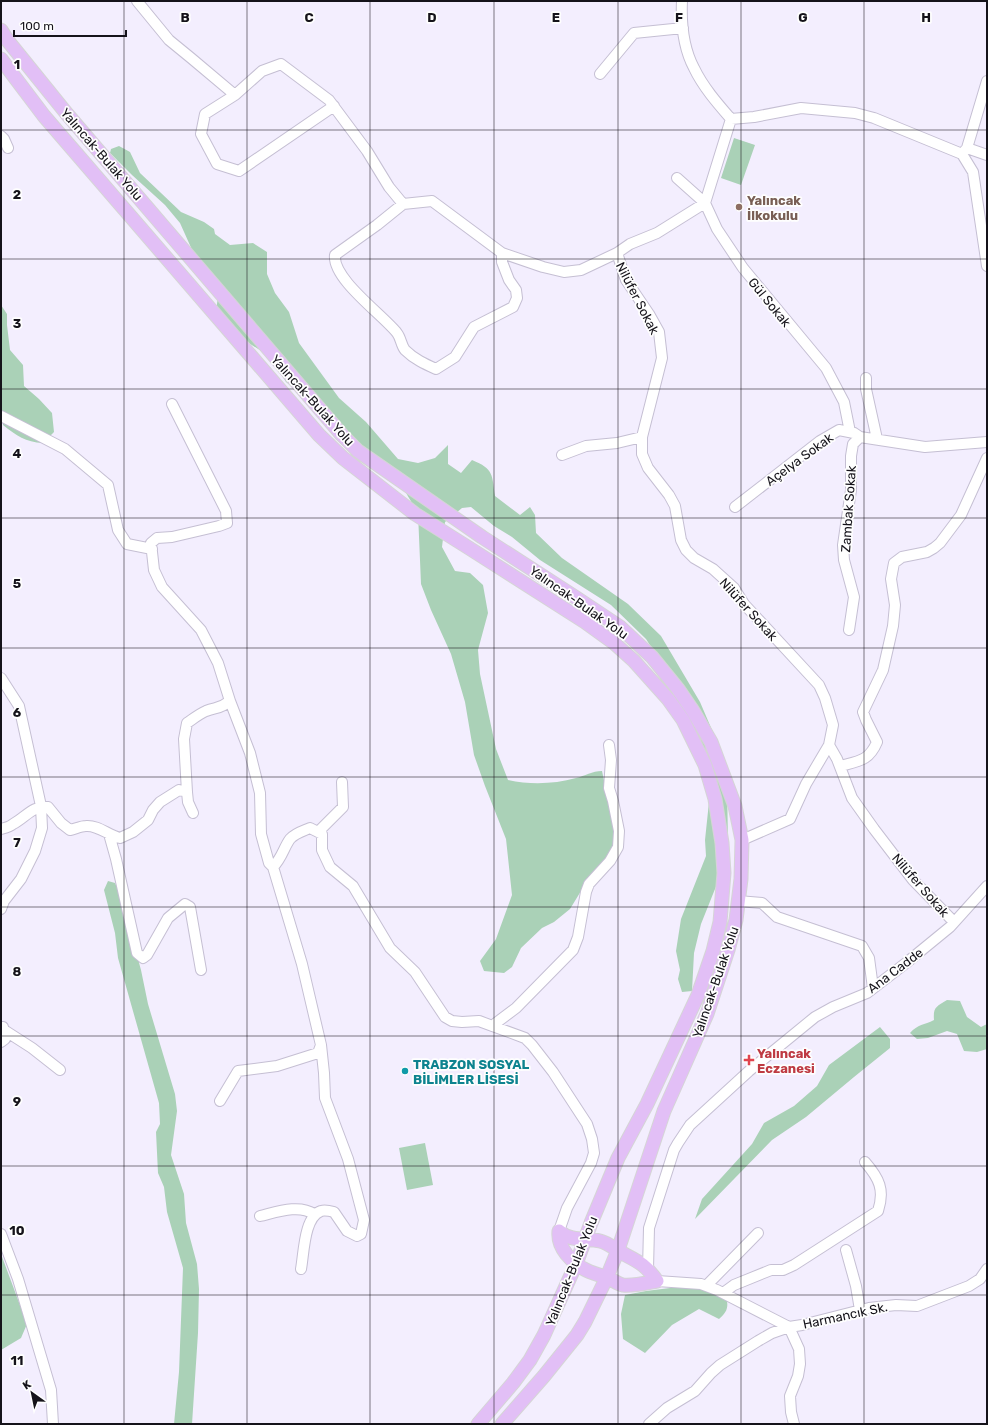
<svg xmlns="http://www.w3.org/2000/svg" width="988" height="1425" font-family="Rubik,sans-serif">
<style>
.green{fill:#aad1b7}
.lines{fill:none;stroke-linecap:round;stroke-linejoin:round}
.minor-casing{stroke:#c5bfd3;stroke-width:12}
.major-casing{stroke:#d5d5d6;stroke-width:15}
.minor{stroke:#fff;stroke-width:10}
.major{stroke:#e2bff6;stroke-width:13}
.grid{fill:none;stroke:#15131a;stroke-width:1;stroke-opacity:0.55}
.education-dot{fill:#8d6e63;stroke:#fefefe;stroke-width:1.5}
.health-dot{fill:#e0444e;stroke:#fefefe;stroke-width:1.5}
.culture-dot{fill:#0f9aa8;stroke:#fefefe;stroke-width:1.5}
.labels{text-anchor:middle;stroke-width:3.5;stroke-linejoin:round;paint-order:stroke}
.street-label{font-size:13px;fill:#15131a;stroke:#fefefe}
.education-label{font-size:13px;font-weight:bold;fill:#785e54;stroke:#fefefe;text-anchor:start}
.health-label{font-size:13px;font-weight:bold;fill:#be3a42;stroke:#fefefe;text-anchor:start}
.culture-label{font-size:13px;font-weight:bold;fill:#0d838f;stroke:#fefefe;text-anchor:start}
.grid-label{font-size:13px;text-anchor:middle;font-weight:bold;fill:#15131a;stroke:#fefefe;stroke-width:3.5;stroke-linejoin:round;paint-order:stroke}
</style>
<rect width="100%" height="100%" fill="#f3eefe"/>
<path class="green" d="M 734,138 L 755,145 L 741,185 L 721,178 Z
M 119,146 L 130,152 L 140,173 L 181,212 L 204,222 L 214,229 L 215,234 L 230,245 L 253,243 L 267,252 L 267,274 L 275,293 L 289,312 L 299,343 L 339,398 L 366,422 L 398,459 L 418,463 L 435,458 L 448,445 L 448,464 L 461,473 L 472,460 C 494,469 492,475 495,496 L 520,515 L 530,507 L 535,515 L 536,533 L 562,558 L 628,604 L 661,636 L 700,702 L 721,751 L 727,786 L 728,842 L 719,879 L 701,924 L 694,953 L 692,991 L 682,992 L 678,979 L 680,970 L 676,951 L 681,919 L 706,856 L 705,840 L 709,802 L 705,753 L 679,703 L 667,672 L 646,639 L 611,605 L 540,560 L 512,537 L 494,526 L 471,507 L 462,508 L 445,522 L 442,547 L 455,571 L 470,573 L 483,585 L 488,613 L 478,650 L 480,674 L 496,749 L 508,780 C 531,785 554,784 576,778 C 585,776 592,771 602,771 L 615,831 L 614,847 L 581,891 L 570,909 L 554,922 L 542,928 L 521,948 L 512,967 L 504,973 L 484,971 L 480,961 L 496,939 L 512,895 L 506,839 L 485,786 L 474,755 L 465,702 L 451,654 L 431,610 L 421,584 L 418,513 L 406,493 L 347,441 L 330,419 L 286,382 L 269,356 L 227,329 L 216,312 L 219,288 L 193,252 L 180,223 L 165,205 L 132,175 L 110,153 L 111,149 Z
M 1,305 L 7,314 L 7,325 L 10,350 L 23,365 L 24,386 L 39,399 L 52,413 L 54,432 L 43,443 C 25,442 17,436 3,425 L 1,406 Z
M 108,881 L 115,883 L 120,894 L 141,970 L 148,1004 L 175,1094 L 177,1111 L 171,1155 L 184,1194 L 186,1223 L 197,1264 L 199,1289 L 198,1333 L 192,1424 L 174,1424 L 179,1372 L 183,1268 L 167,1212 L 164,1187 L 158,1173 L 156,1132 L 160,1124 L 159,1103 L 118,958 L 115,933 L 104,890 Z
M 947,1000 L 960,1001 L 967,1017 L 981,1027 L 987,1024 L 987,1049 L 977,1052 L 964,1051 L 957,1034 L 947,1031 L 928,1038 L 917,1039 L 910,1033 C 918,1024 924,1025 934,1020 C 933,1007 936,1007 947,1000 Z
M 880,1027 L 890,1039 L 890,1048 L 854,1077 L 806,1117 L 772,1140 L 695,1219 L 702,1199 L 752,1144 L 764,1123 L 794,1106 L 817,1086 L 829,1065 Z
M 425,1143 L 433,1185 L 407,1190 L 399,1148 Z
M 1,1254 L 27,1324 L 21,1338 L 1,1350 Z
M 678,1287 L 696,1288 L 726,1297 C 729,1307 727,1312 719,1319 L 699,1309 L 672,1325 L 645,1353 L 623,1339 L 621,1314 L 625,1295 L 646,1291 Z"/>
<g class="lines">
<defs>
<path id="minor" d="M 137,1 L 169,40 L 191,58 L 235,95
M 682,1 C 681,23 684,49 694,68 C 703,87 718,104 731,119 L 754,117 L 801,108 L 855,113 L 874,118 L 962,154 L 973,172 L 987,266
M 600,74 L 634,33 L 683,28
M 334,106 L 239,171 L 217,164 L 201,134 L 205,114 L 235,95 L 262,71 L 281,64 L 329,100 L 367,151 L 389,187 L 403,204
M 1,136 L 4,139 L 8,148
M 967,148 L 987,155
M 962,154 L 967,148 L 987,81
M 677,178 L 705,203 L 717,229 L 743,268 L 826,368 L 844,402 L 850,432
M 502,253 L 502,262 L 509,280 L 516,290 L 517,298 L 513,307 L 474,327 L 455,357 L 436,369 C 425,364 414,359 405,350 C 401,345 401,338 397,333 C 383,315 332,279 335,255 L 377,225 L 403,204 L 432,201 L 502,253 L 543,267 L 564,272 L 581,270 L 617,253 L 630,244 L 657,233 L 705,203 L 731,119
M 617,253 L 626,280 L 649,314 L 659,332 L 662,358 L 642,437 L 642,454 L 648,468 L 669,495 L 675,506 L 681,540 L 686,550 L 694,558 L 713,569 L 734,588 L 744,604 L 819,685 L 825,698 L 833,725 L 829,745 L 837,759 L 852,798 L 874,829 L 913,880 L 954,922
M 866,378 L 866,389 L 877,439
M 172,404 L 226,511 L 227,523 L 219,526 L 172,537 L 157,538 L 151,543 L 154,570 L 162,587 L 201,630 L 218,663 L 230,701 C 220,709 217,707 206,711 C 199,714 193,719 187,723 L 184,739 L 187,792
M 1,416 L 65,449 L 108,485 L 118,530 L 127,544 L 152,549
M 562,455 L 586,446 L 617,443 L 642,437
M 735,507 L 820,441 L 839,430 L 854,433 L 860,437 L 925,447 L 987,442
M 849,630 L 854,597 L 844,560 L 843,545 L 851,490 L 851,456 L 853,444 L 860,437
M 1,678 L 19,706 L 41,806 L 42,828 L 35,851 L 21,879 L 4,901 L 1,909
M 230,701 L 250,753 L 260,793 L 261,834 L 269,863 L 273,867 C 282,858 284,847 290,839 C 295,833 303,831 310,828 L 322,834 L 322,850 L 330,867 L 353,886 L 390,948 L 415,972 L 445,1017 L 452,1021 L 462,1022 L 479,1021 L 525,1038 L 532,1045 L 553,1072 L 587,1124 L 592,1139 L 594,1153 L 591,1163 L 567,1208 L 559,1231
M 840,766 C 859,761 869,761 877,742 L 866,720 L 863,712 L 883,670 L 893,626 L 895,605 L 891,579 L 894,563 L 902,557 L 927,552 L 934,548 L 940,543 L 961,515 L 987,458
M 1,829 C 5,828 10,827 13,824 C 25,818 33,805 48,807 L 61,823 L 70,830 C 75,829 81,826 86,826 C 98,825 108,835 120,838 L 133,832 L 148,820 L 153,810 L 160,802 L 179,790 L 187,792 L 188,802 L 193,813
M 318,832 L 343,807 L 342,782
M 109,834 L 116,859 L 137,953 L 143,958 L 147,955 L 168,918 L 185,904 L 190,907 L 201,970
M 742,840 L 790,819 L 806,784 L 829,745
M 738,901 L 762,903 L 777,917 L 862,946 L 869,958 L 873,988
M 492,1026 L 516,1008 L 573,950 L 578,937 L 586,892 L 589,884 L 610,861 L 618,847 L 619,831 L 613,801 L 609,788 L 611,760 L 609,745
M 4,1030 L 32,1048 L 60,1070
M 1,1042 L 5,1039 L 3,1027
M 220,1101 L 238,1071 L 277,1066 L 318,1053 L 321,1045 L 302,964 L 273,867
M 260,1216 C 277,1212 299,1204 314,1214
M 1,1234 L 18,1279 L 51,1390 L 53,1424
M 846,1250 L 856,1286 L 860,1310
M 301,1269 C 304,1253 304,1217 321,1211 C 325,1210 330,1211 334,1212 L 347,1231 L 357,1236 L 361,1234 L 364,1220 L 348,1159 L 325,1098 L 324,1073 L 321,1045
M 648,1269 L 649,1228 L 674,1150 L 678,1143 L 690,1125 L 749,1071 L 815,1017 L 833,1007 L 867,993 L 906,963 L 950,927 L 987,886
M 657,1281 L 701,1284 L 717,1290 L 789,1327 L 799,1349 L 800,1364 L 798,1376 L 790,1396 L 791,1412 L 794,1424
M 706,1286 L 758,1233
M 723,1293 L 734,1285 L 771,1270 L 783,1270 L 794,1265 L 878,1211 C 885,1190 879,1178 865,1162
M 649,1424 L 667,1408 L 695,1391 L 711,1373 L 720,1365 L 758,1341 L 772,1333 L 789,1327 L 802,1325 L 869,1308 L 896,1305 L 917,1306 L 969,1286 L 980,1279 L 987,1269"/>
<path id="major" d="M 1,30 L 8,41 L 67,114 L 342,435 L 358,451 L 482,537 L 575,597 L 620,627 L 652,657 L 678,689 L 693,711 L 711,742 L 735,806 L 742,840 L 741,879 L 736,920 L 728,950 L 707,1014 L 664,1111 L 618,1250 L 607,1277 L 585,1322 L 577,1335 L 544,1376 L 502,1424
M 1,59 L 44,116 L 319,435 L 343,458 L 415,514 L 469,548 L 585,622 L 614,643 L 634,661 L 668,699 L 683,720 L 705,765 L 715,799 L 722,843 L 724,873 L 720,922 L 713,951 L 698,995 L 647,1104 L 618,1158 L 591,1223 L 576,1264 L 544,1335 L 530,1360 L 513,1383 L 478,1424
M 559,1231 C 571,1242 586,1238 600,1241 C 608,1243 615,1249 622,1253 C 639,1262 645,1264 657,1281 C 646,1283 634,1286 623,1285 C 617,1284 612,1279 606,1277 C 599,1275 592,1273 586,1270 C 572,1263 557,1248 559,1231 Z"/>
</defs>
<use href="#minor" class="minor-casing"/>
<use href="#major" class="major-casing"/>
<use href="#minor" class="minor"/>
<use href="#major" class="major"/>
</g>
<path class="grid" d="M 124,1 L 124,1424M 247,1 L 247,1424M 370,1 L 370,1424M 494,1 L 494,1424M 618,1 L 618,1424M 741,1 L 741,1424M 864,1 L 864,1424M 1,130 L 987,130M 1,259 L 987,259M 1,389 L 987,389M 1,518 L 987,518M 1,648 L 987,648M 1,777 L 987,777M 1,907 L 987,907M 1,1036 L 987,1036M 1,1166 L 987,1166M 1,1295 L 987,1295"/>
<circle class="education-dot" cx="739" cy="207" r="4"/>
<path class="health-dot" d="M747 1054h4v4h4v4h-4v4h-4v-4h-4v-4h4z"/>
<circle class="culture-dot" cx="405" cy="1071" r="4"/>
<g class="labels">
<g class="street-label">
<text transform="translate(102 154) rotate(49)" y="5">Yalıncak-Bulak Yolu</text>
<text transform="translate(638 298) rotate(63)" y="5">Nilüfer Sokak</text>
<text transform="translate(770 302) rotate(51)" y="5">Gül Sokak</text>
<text transform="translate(313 400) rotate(48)" y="5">Yalıncak-Bulak Yolu</text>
<text transform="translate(799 459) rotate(-36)" y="5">Açelya Sokak</text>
<text transform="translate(848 509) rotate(-86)" y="5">Zambak Sokak</text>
<text transform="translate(579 602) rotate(35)" y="5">Yalıncak-Bulak Yolu</text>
<text transform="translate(749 609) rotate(48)" y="5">Nilüfer Sokak</text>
<text transform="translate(921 885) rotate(49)" y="5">Nilüfer Sokak</text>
<text transform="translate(895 970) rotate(-37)" y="5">Ana Cadde</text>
<text transform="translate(715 982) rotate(-71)" y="5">Yalıncak-Bulak Yolu</text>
<text transform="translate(571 1271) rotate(-68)" y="5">Yalıncak-Bulak Yolu</text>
<text transform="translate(845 1315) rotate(-12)" y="5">Harmancık Sk.</text>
</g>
<g class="education-label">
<text x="747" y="205">Yalıncak<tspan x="747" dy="15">İlkokulu</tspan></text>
</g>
<g class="health-label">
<text x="757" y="1058">Yalıncak<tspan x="757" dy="15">Eczanesi</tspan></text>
</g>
<g class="culture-label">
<text x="413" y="1069">TRABZON SOSYAL<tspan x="413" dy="15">BİLİMLER LİSESİ</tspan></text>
</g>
</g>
<g class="grid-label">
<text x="185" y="22">B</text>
<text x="309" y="22">C</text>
<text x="432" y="22">D</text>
<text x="556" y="22">E</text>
<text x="679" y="22">F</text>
<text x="803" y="22">G</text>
<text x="926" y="22">H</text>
<text x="17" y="69">1</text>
<text x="17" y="199">2</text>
<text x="17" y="328">3</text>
<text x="17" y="458">4</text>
<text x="17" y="588">5</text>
<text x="17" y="717">6</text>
<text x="17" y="847">7</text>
<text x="17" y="976">8</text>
<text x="17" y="1106">9</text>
<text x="17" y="1235">10</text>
<text x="17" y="1365">11</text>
</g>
<rect width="988" height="1425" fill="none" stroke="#15131a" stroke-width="4"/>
<g transform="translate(32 1393) rotate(327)" stroke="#fefefe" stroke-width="3" paint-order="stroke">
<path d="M0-3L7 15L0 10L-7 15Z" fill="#15131a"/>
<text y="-6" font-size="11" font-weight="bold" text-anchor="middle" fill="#15131a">K</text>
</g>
<path d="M14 30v6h112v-6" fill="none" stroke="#15131a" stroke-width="2"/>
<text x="20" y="30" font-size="12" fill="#15131a" stroke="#fefefe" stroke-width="3" paint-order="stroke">100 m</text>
</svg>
